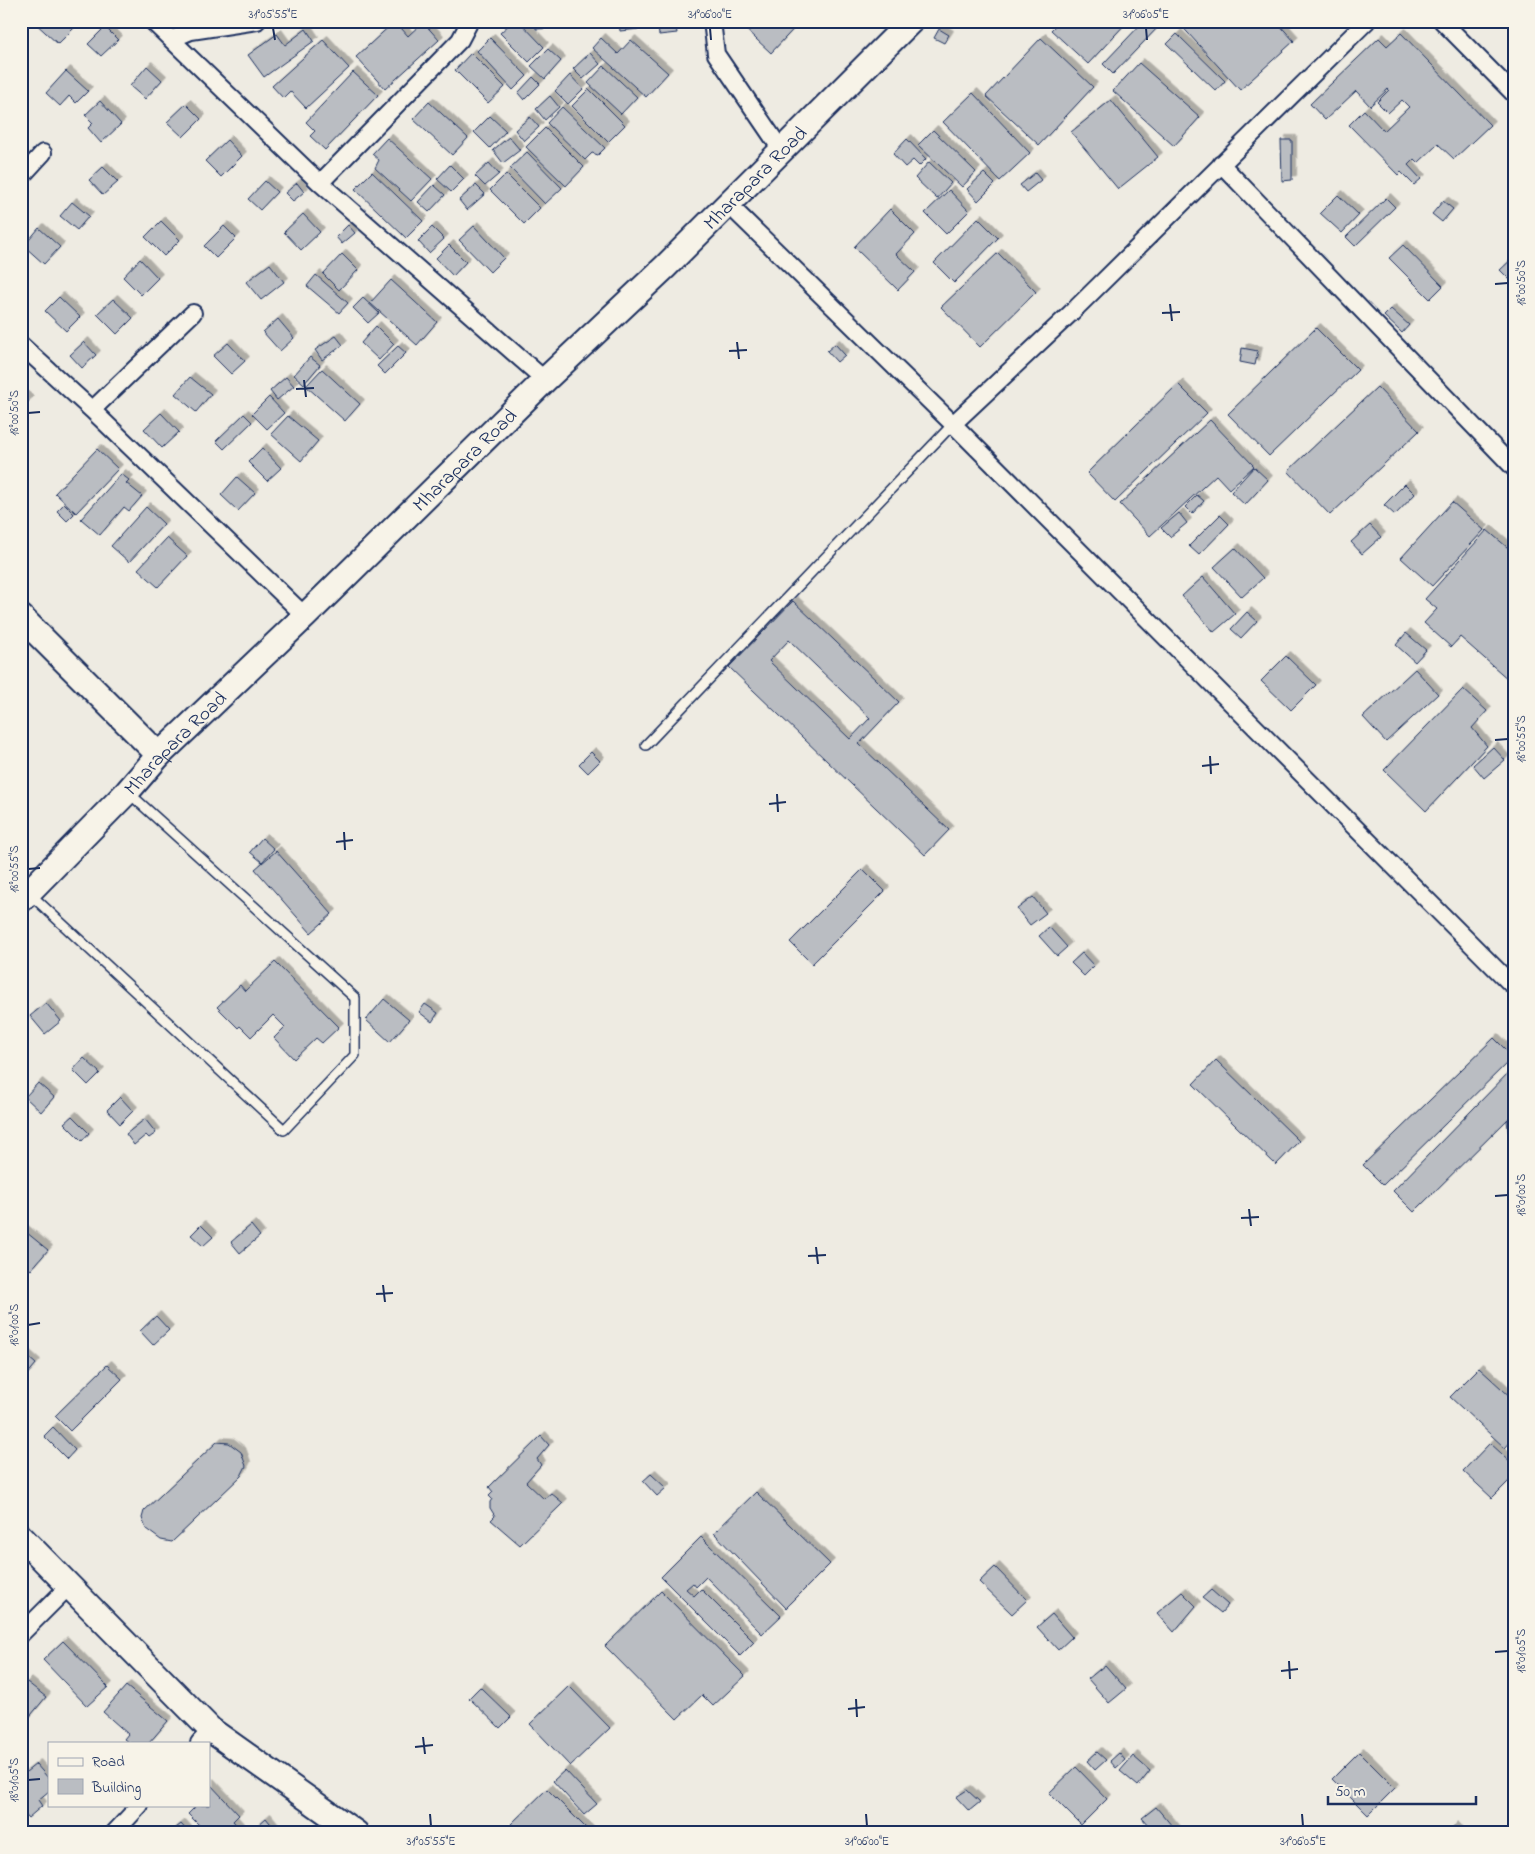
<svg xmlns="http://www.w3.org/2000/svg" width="1535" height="1854" font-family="'Indie Flower',sans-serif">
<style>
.building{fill:#babdc2;stroke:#1b2f5e;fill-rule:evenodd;filter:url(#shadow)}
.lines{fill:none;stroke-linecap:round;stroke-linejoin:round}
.lane-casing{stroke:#1b2f5e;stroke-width:12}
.street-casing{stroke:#1b2f5e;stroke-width:20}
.secondary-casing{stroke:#1b2f5e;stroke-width:28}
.lane{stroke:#f7f3e8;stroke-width:9}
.street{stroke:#f7f3e8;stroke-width:16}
.secondary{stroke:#f7f3e8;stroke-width:24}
.ticks{fill:none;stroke:#1b2f5e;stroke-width:2}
.labels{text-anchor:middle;stroke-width:5;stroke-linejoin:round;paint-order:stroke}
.street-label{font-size:20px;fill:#1b2f5e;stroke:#f7f3e8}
.neatline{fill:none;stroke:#1b2f5e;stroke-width:2}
.ticks-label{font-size:12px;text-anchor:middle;fill:#1b2f5e}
</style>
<defs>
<filter id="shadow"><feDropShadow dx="4.5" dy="-4.5" stdDeviation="0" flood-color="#0004"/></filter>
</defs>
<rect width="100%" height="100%" fill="#eeebe2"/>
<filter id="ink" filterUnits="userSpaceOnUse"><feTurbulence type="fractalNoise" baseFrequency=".02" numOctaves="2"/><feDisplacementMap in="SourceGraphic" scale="10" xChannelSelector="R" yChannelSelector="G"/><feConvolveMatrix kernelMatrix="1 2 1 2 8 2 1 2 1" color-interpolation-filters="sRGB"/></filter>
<g filter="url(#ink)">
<path class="building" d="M 33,21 L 69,21 L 74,28 L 58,44 Z
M 395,21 L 408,36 L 423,22 L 439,40 L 385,89 L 356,57 Z
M 513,21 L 519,21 L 544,47 L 529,62 L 500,33 Z
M 535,21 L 553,21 L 553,28 L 536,29 Z
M 619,21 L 675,21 L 677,33 L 659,35 L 658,27 L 620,31 Z
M 745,21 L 801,21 L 771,53 L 741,25 Z
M 1060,21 L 1128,21 L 1088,64 L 1051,30 Z
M 1144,21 L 1160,21 L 1162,23 L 1113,74 L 1103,64 Z
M 1177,21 L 1276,21 L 1294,41 L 1240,90 Z
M 105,27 L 118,40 L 101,56 L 88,44 Z
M 306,29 L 314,41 L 264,77 L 248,55 L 277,34 L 285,45 Z
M 939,29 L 949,35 L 944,43 L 934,38 Z
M 1401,33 L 1490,125 L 1454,159 L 1438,144 L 1418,163 L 1414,159 L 1408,165 L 1421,179 L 1414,185 L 1401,172 L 1398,175 L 1349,125 L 1364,110 L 1384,131 L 1409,107 L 1402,100 L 1388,113 L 1377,102 L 1389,90 L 1388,89 L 1370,106 L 1356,91 L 1325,120 L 1310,104 L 1379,38 L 1387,46 Z
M 1177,34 L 1225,81 L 1216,91 L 1167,44 Z
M 490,38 L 527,76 L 513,90 L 477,51 Z
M 601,38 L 618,54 L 631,40 L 668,73 L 646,97 L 592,48 Z
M 1041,38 L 1093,87 L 1039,145 L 986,96 Z
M 323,40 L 349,68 L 306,108 L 290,91 L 283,98 L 272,86 Z
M 548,49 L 561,61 L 545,79 L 531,66 Z
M 471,53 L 505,87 L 488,103 L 455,70 Z
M 590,53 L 600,64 L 583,79 L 573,69 Z
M 1139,63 L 1200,117 L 1174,146 L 1113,91 Z
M 147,66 L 162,80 L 145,99 L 130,86 Z
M 604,66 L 637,97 L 621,114 L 588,83 Z
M 66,71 L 88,91 L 76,103 L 69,96 L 60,106 L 46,93 Z
M 353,72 L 378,95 L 325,150 L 310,136 L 315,131 L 306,122 Z
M 570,75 L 583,89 L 568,104 L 555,91 Z
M 533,77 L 540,84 L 524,100 L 518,93 Z
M 589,89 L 625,125 L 608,142 L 572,106 Z
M 973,93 L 1030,153 L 1000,181 L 943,122 Z
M 550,96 L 559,107 L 545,120 L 536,109 Z
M 1111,100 L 1158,157 L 1118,189 L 1071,132 Z
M 100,101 L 121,124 L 101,143 L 88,128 L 93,123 L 85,115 Z
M 429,102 L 468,138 L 452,155 L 413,119 Z
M 186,104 L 201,119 L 183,137 L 167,122 Z
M 562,107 L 605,148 L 598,155 L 592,153 L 585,160 L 547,123 Z
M 490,116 L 506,131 L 490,148 L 474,132 Z
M 530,117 L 539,127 L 524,141 L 515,130 Z
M 545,128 L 584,167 L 566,186 L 526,147 Z
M 933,130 L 976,172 L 962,187 L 918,145 Z
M 509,137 L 520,150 L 503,163 L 493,150 Z
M 387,138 L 432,179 L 411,201 L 375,168 L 379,160 L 372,154 Z
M 907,139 L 926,159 L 919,166 L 913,160 L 905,167 L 893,154 Z
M 227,140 L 242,156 L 221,177 L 205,161 Z
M 1281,140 L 1292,140 L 1292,180 L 1282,181 Z
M 527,152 L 562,188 L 545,204 L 510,168 Z
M 929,162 L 951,183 L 937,199 L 915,178 Z
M 489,163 L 499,174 L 485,186 L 475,176 Z
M 450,165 L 464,179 L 451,192 L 437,179 Z
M 103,167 L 118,182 L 103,195 L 89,180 Z
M 372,172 L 423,221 L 406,238 L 355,189 Z
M 984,173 L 995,184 L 978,201 L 967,189 Z
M 1035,173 L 1041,180 L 1026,192 L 1020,185 Z
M 506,174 L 540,208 L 524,224 L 490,190 Z
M 265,181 L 277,192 L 260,210 L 248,199 Z
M 297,183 L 304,192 L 293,201 L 285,193 Z
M 434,185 L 445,195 L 429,212 L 418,202 Z
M 476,185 L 485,194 L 467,210 L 459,200 Z
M 949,190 L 969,211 L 946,234 L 925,213 Z
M 1338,195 L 1359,215 L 1342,233 L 1320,213 Z
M 1386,198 L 1395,207 L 1355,246 L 1346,237 Z
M 1443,201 L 1453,209 L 1442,222 L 1432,214 Z
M 72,202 L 89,216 L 77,230 L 60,216 Z
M 890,209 L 915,234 L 896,254 L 915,272 L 898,290 L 854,247 Z
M 303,214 L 320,232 L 301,250 L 284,232 Z
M 978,218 L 998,238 L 954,283 L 934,263 Z
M 161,221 L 180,240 L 164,256 L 145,237 Z
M 348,225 L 355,233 L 342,244 L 336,237 Z
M 224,226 L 236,238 L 216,258 L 204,246 Z
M 474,226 L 504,258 L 490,272 L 459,240 Z
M 432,227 L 444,239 L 429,253 L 418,241 Z
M 39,228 L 60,247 L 44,264 L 24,246 Z
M 449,245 L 466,262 L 453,276 L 436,258 Z
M 1403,245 L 1443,286 L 1430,299 L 1389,258 Z
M 998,253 L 1036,292 L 980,347 L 941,307 Z
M 342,254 L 358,270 L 339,290 L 323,274 Z
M 1514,257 L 1514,284 L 1500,270 Z
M 140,259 L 158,278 L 141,295 L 123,277 Z
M 270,264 L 284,282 L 261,300 L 246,282 Z
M 316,275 L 348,303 L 339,313 L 307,286 Z
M 391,280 L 437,322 L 417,345 L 370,303 Z
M 59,297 L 80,317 L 66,331 L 45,311 Z
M 363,298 L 379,313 L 368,323 L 353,308 Z
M 113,299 L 133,318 L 117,334 L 97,314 Z
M 1391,309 L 1409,325 L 1402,333 L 1384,316 Z
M 278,319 L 294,338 L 280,351 L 263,332 Z
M 376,326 L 394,344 L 379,360 L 361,343 Z
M 1316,328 L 1358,370 L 1269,456 L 1228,414 Z
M 336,336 L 343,345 L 322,360 L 315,350 Z
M 84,342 L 96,355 L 82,368 L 70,355 Z
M 228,343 L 245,361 L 231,374 L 213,356 Z
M 835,344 L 845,355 L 837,362 L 827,351 Z
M 398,346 L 406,353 L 385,374 L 377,366 Z
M 1242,348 L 1258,351 L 1255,365 L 1240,362 Z
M 310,357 L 320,365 L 304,384 L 294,375 Z
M 322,369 L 360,404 L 345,421 L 306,386 Z
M 190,377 L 211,394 L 196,412 L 175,394 Z
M 286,377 L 294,386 L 277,400 L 270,391 Z
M 1178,384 L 1207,413 L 1115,502 L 1087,473 Z
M 1377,387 L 1419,431 L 1330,515 L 1288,471 Z
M 21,393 L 29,401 L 21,408 Z
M 269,397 L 284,413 L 267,429 L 252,414 Z
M 161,413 L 179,432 L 162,448 L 144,429 Z
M 244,414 L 252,422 L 224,449 L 216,441 Z
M 288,416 L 318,441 L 301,461 L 271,434 Z
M 1210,420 L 1254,466 L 1229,489 L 1216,475 L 1150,536 L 1120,504 Z
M 262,448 L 281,468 L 267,481 L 248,462 Z
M 97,449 L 118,469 L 76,513 L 55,493 Z
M 1254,467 L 1268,480 L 1245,505 L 1231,492 Z
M 121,474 L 129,480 L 126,483 L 142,496 L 129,511 L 124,507 L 100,535 L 81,519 Z
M 237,477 L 255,493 L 238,511 L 221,495 Z
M 1405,484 L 1415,494 L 1395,515 L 1384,505 Z
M 1197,495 L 1204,501 L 1192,514 L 1185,507 Z
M 1452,502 L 1484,530 L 1432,586 L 1401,558 Z
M 64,504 L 74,514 L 67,521 L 57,511 Z
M 146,507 L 164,524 L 129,562 L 111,546 Z
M 1179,513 L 1187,523 L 1170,537 L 1161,528 Z
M 1220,515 L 1229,524 L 1199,555 L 1189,546 Z
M 1370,525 L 1381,537 L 1362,554 L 1351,542 Z
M 1487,530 L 1514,553 L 1514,675 L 1509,680 L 1460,637 L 1451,647 L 1424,623 L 1437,609 L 1425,599 Z
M 167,538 L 187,556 L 158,587 L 138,569 Z
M 1235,548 L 1263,578 L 1242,597 L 1214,567 Z
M 1203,577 L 1235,614 L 1214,632 L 1182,596 Z
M 793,601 L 899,702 L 859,744 L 949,830 L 925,855 L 729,667 ZM 789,640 L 870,718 L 850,739 L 769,661 Z
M 1247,612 L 1257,621 L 1241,638 L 1231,629 Z
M 1406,633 L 1426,650 L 1415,662 L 1396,645 Z
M 1286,656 L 1316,685 L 1291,710 L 1261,681 Z
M 1415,669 L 1438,694 L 1386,742 L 1363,717 Z
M 1463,689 L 1487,711 L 1472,728 L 1487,746 L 1426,811 L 1384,770 Z
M 1493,747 L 1505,760 L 1484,778 L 1473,765 Z
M 591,752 L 600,761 L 588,773 L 579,764 Z
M 262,838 L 274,849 L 262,862 L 250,852 Z
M 276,851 L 332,914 L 311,933 L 255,869 Z
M 863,869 L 885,891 L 812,964 L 790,942 Z
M 1033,897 L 1046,913 L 1030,925 L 1017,909 Z
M 1049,927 L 1067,947 L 1057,956 L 1039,936 Z
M 1082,953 L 1094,966 L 1084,976 L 1071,963 Z
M 275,962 L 339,1027 L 322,1043 L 316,1038 L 294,1059 L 274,1038 L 285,1027 L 273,1015 L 251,1037 L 240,1026 L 238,1028 L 217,1007 L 240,985 L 245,991 Z
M 384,999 L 409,1020 L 390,1042 L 366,1020 Z
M 46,1003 L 61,1021 L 45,1034 L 30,1016 Z
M 425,1004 L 438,1013 L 432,1022 L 419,1012 Z
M 1494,1038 L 1513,1057 L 1383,1185 L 1363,1165 Z
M 84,1058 L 100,1073 L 88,1085 L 73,1070 Z
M 1216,1060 L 1299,1141 L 1276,1165 L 1193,1084 Z
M 1514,1067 L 1514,1113 L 1414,1212 L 1393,1191 Z
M 38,1083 L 54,1097 L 41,1112 L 25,1097 Z
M 120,1097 L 133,1111 L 120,1124 L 107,1110 Z
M 72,1116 L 89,1133 L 82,1141 L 64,1123 Z
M 145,1119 L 156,1133 L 149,1138 L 146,1135 L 134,1145 L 126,1134 Z
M 1514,1119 L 1514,1146 L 1510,1146 L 1507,1120 Z
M 201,1225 L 213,1237 L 203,1246 L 191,1235 Z
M 251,1225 L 260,1236 L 240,1253 L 231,1242 Z
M 21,1228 L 48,1250 L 31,1270 L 21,1262 Z
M 156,1316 L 169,1330 L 153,1345 L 140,1331 Z
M 21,1351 L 36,1364 L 26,1376 L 21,1372 Z
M 107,1365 L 122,1379 L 70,1431 L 55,1416 Z
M 1479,1368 L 1514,1400 L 1514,1438 L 1505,1448 L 1450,1397 Z
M 53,1427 L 75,1450 L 67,1459 L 44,1436 Z
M 541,1436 L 549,1445 L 537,1459 L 541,1465 L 526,1482 L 544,1499 L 551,1493 L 563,1503 L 520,1545 L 491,1520 L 495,1516 L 490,1508 L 490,1502 L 492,1499 L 489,1496 L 493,1492 L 489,1487 Z
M 217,1442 L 229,1443 L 241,1452 L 246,1466 L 241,1476 L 172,1542 L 161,1540 L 146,1529 L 142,1518 L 144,1511 Z
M 1490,1443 L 1514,1465 L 1514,1476 L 1492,1498 L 1463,1471 Z
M 651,1474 L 666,1488 L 657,1496 L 643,1481 Z
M 756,1492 L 830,1564 L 786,1608 L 714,1533 Z
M 701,1537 L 781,1616 L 762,1634 L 706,1577 L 696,1587 L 693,1583 L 686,1589 L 694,1596 L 701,1589 L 754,1642 L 740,1656 L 661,1577 Z
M 995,1567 L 1027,1600 L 1012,1614 L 979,1582 Z
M 1211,1590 L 1228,1605 L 1221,1613 L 1202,1598 Z
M 661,1591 L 745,1676 L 713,1706 L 702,1695 L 677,1719 L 605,1646 Z
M 1182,1592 L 1196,1606 L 1174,1632 L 1157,1613 Z
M 1052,1614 L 1072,1637 L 1058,1650 L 1037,1627 Z
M 63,1641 L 108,1687 L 87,1706 L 43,1660 Z
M 1105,1665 L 1126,1689 L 1109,1703 L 1088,1679 Z
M 27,1682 L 46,1697 L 21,1727 L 21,1688 Z
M 126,1686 L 168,1721 L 149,1743 L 129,1743 L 124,1739 L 128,1734 L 103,1712 Z
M 569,1686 L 610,1728 L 570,1766 L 530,1724 Z
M 480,1687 L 511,1717 L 500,1728 L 469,1698 Z
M 1097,1752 L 1106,1760 L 1095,1770 L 1087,1761 Z
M 1359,1752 L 1395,1788 L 1368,1815 L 1332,1779 Z
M 1119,1753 L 1125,1760 L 1116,1768 L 1110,1761 Z
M 1133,1756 L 1150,1771 L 1138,1786 L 1120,1771 Z
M 36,1764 L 49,1779 L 49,1791 L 38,1800 L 42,1806 L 28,1818 L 21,1810 L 21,1776 Z
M 1076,1767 L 1107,1799 L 1081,1825 L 1049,1793 Z
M 565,1770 L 597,1804 L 584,1815 L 553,1781 Z
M 209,1783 L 239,1815 L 233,1821 L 242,1831 L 239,1833 L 215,1833 L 210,1828 L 206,1832 L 188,1814 L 195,1807 L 194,1805 L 209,1805 Z
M 547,1789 L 591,1833 L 520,1833 L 511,1824 Z
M 967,1790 L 980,1802 L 969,1811 L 956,1797 Z
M 1156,1807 L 1178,1833 L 1155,1833 L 1142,1818 Z
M 266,1818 L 278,1833 L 249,1833 Z
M 181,1824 L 189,1833 L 170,1833 Z
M 1454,1826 L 1460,1833 L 1447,1833 Z"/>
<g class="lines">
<defs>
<path id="lane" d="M 646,745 L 953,424
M 29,893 L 284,1130 L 355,1055 L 355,998 L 129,793"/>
<path id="street" d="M 152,21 L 320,183 L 545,380
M 712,21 L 716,54 L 782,151
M 1442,21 L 1514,94
M 172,39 L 191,31 L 257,21
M 1221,164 L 1514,468
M 21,177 L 43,153
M 320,183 L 460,40 L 470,21
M 728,204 L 953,424 L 1510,983 L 1514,980
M 21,345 L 92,410 L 305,616
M 92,410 L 193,313
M 953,424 L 1071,313 L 1367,21
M 21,1634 L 69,1586
M 199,1743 L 211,1730
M 114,1833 L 140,1805"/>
<g id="secondary">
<path d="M 21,617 L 159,755"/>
<path id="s1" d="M 21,900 L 127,792 L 159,755 L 305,616 L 545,380 L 665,267 L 911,21"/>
<path d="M 21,1537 L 211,1730 L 356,1833"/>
</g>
</defs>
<use href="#lane" class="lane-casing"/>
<use href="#street" class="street-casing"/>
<use href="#secondary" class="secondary-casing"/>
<use href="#lane" class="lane"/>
<use href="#street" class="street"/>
<use href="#secondary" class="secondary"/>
</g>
</g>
<path class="ticks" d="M 273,28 L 275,40M 710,28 L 711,40M 1146,28 L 1147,40M 1495,284 L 1508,283M 1170,304 L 1172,321M 1162,313 L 1180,312M 737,342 L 739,359M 729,351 L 747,350M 304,380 L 306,397M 296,389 L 314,388M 28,413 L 40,412M 1495,740 L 1508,739M 1210,756 L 1211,774M 1202,766 L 1219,764M 777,794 L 778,812M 769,804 L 786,802M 344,832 L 345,850M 336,842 L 353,840M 28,869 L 40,868M 1495,1196 L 1508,1195M 1249,1209 L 1251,1226M 1241,1218 L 1259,1217M 816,1247 L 818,1264M 808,1256 L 826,1255M 383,1285 L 385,1302M 376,1294 L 393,1293M 28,1325 L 40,1323M 1495,1652 L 1508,1651M 1289,1661 L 1290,1679M 1281,1671 L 1298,1669M 856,1699 L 857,1717M 848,1709 L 865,1707M 423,1737 L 425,1754M 415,1747 L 433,1745M 28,1780 L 40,1779M 430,1814 L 431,1826M 866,1814 L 867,1826M 1302,1814 L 1303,1826"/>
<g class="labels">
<g class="street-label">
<text dy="7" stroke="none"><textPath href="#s1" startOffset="1030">Mharapara Road</textPath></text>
<text dy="7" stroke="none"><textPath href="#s1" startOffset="625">Mharapara Road</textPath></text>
<text dy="7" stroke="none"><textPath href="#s1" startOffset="220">Mharapara Road</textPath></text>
</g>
</g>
<rect width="1535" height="1854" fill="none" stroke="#f7f3e8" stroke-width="55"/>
<rect x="48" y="1742" width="162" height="65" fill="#f7f3e8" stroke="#9fa5b1"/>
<rect x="58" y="1758" width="25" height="8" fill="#f7f3e8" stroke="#9fa5b1"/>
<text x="92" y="1766" font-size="15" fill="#1b2f5e">Road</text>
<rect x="58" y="1779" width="25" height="15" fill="#babdc2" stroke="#9fa5b1"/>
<text x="92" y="1792" font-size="15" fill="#1b2f5e">Building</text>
<path d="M1328 1796v8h148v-8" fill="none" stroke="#1b2f5e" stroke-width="2.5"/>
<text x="1335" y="1796" font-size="15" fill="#1b2f5e" stroke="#f7f3e8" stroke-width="4" paint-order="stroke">50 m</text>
<rect x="28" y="28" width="1480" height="1798" class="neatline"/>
<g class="ticks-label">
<text x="273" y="18">31°05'55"E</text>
<text x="710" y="18">31°06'00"E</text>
<text x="1146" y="18">31°06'05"E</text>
<text transform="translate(1521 283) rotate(-90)" y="4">18°00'50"S</text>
<text transform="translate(14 413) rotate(-90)" y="4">18°00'50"S</text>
<text transform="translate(1521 739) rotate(-90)" y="4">18°00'55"S</text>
<text transform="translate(14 869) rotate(-90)" y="4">18°00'55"S</text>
<text transform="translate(1521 1195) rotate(-90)" y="4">18°01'00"S</text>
<text transform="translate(14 1325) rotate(-90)" y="4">18°01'00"S</text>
<text transform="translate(1521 1651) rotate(-90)" y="4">18°01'05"S</text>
<text transform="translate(14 1780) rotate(-90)" y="4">18°01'05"S</text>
<text x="431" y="1845">31°05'55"E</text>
<text x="867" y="1845">31°06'00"E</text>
<text x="1303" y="1845">31°06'05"E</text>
</g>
</svg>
